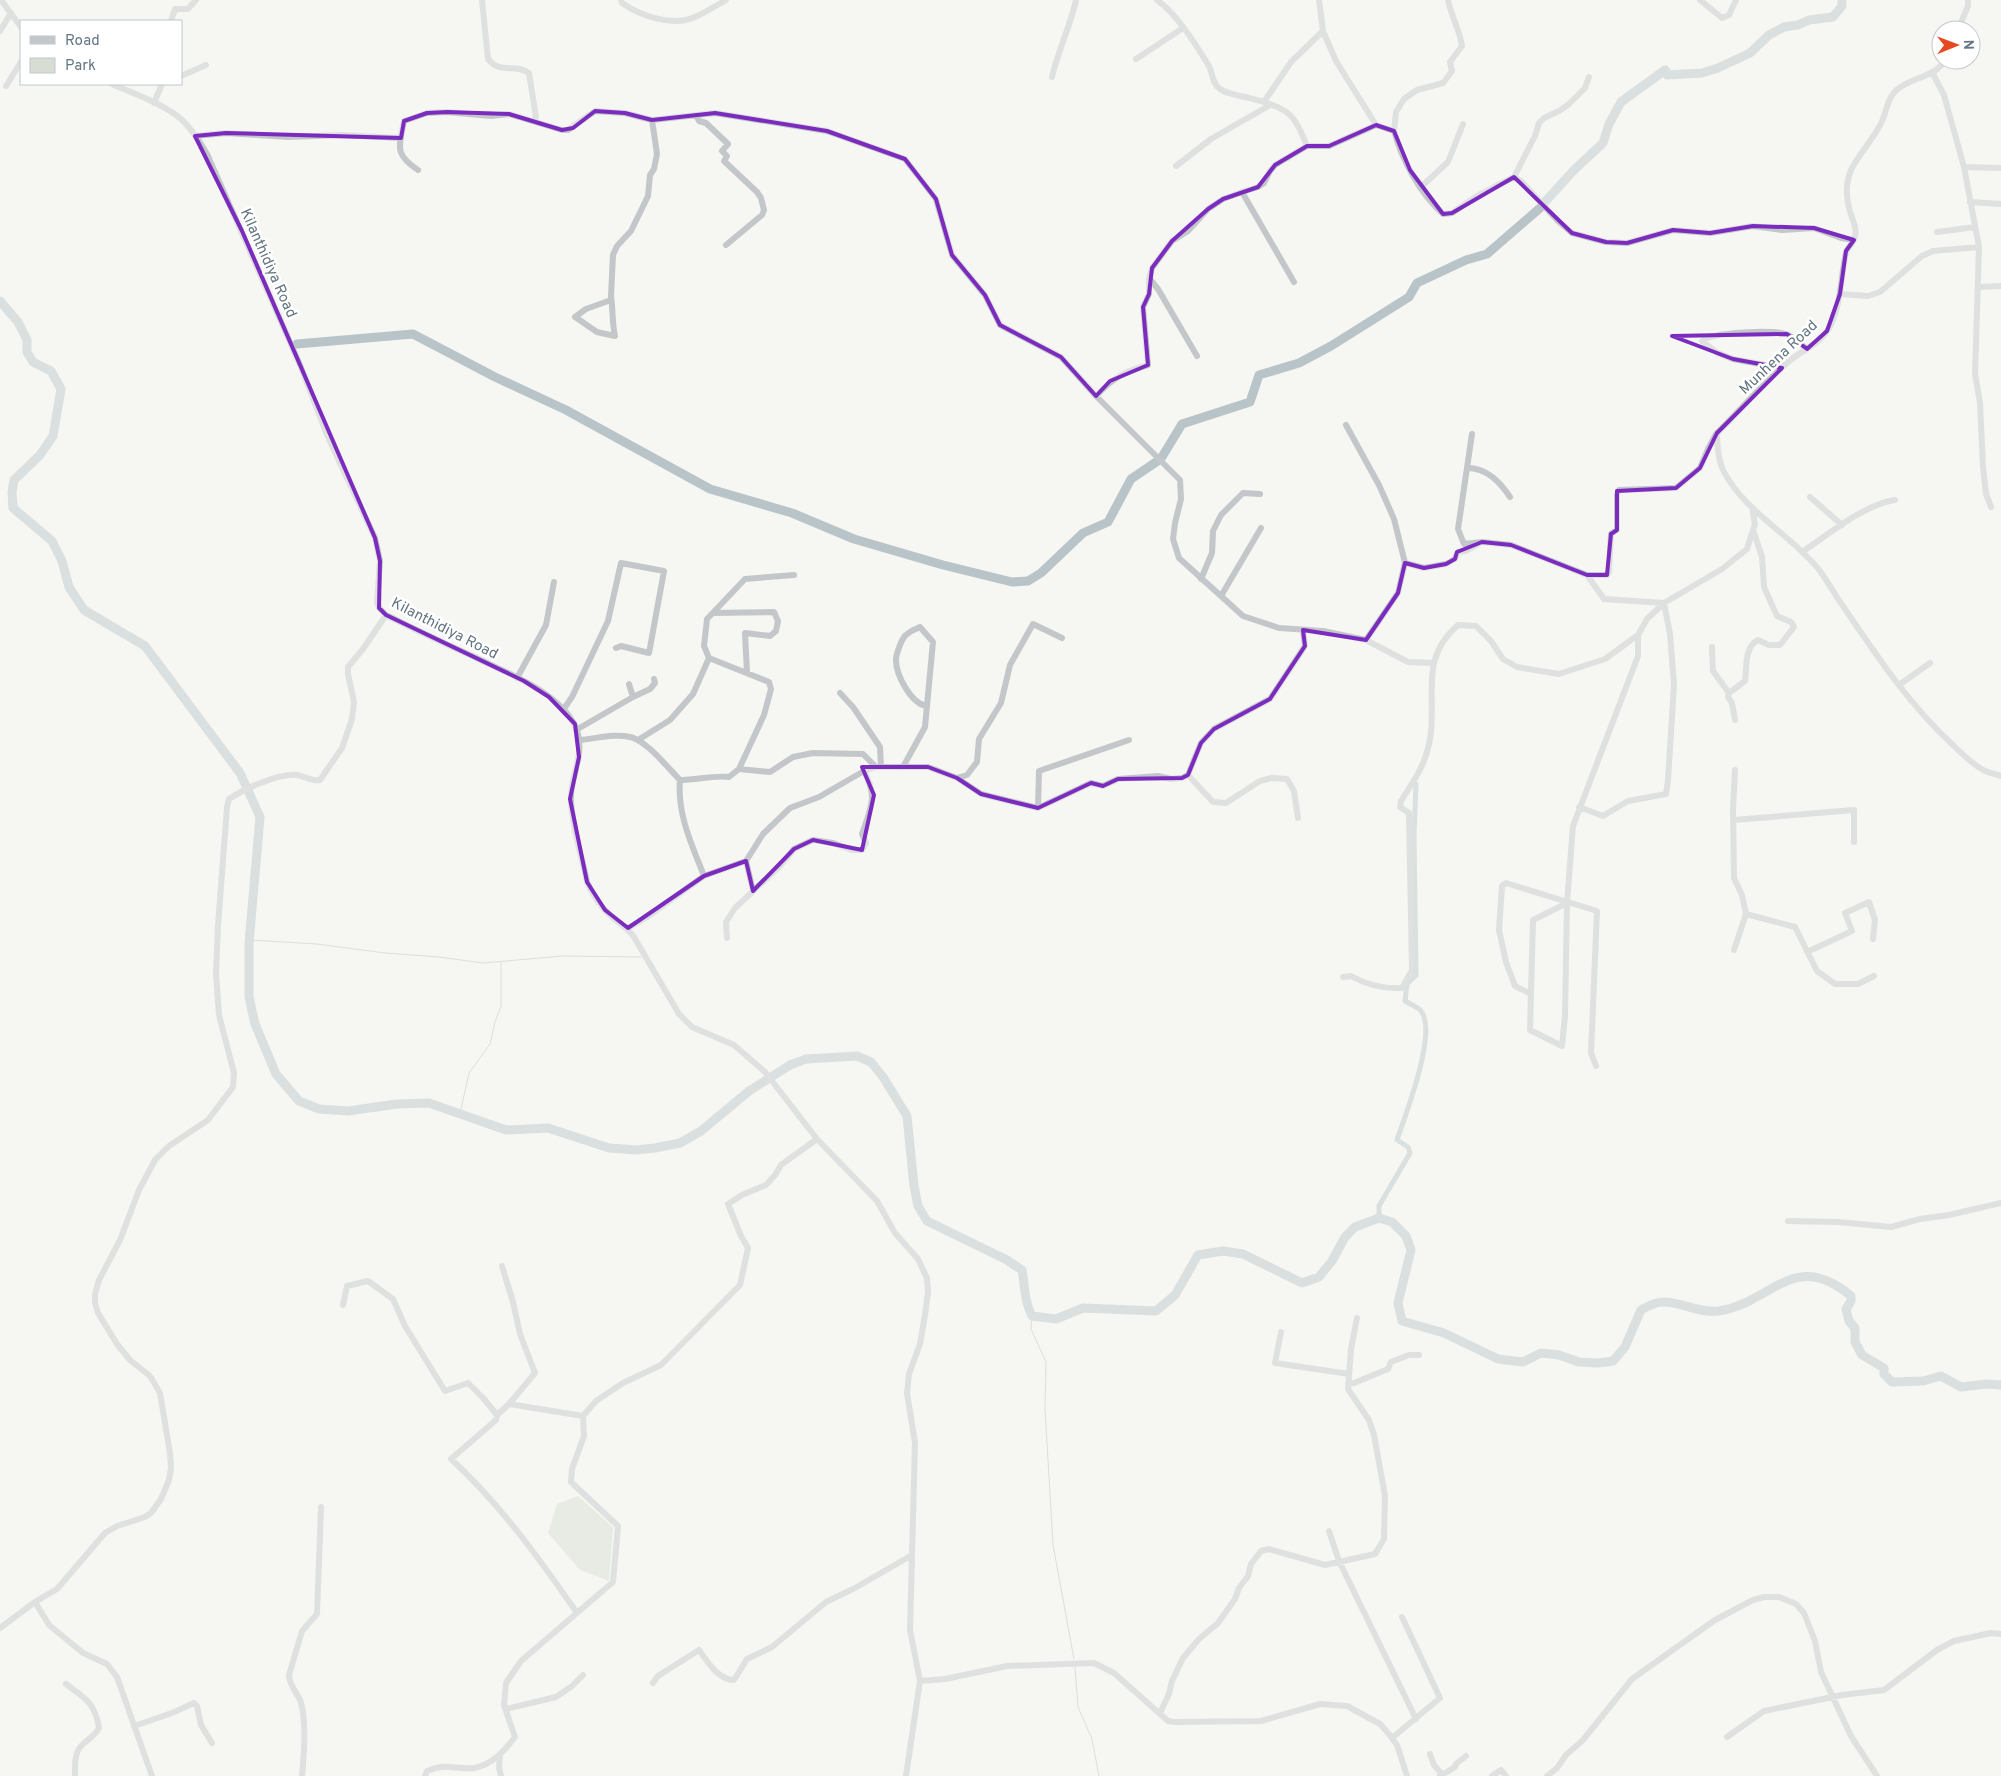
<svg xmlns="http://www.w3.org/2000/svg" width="2001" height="1776" font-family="Overpass,sans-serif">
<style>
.green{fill:#d7ddd3}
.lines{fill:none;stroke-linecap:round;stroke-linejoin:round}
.stream{stroke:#b8c4c8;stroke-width:1}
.canal{stroke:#b8c4c8;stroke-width:5}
.river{stroke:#b8c4c8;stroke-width:9}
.minor{stroke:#c3c7ca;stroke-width:6}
.marked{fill:none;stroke:#7b2cbf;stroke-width:4;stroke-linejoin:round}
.labels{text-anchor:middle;stroke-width:5;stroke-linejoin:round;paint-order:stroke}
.street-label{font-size:15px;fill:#647683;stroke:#fff}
</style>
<rect width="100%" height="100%" fill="#f6f6f2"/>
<path class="green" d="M 578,1496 L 613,1527 L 609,1581 L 580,1570 L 548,1533 L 557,1504 Z"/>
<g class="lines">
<path class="stream" d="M 250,940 L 317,944 L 385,953 L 439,957 L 483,963 L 563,956 L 641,957
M 460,1114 L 469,1073 L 490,1044 L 495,1022 L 501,1006 L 501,962
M 1032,1316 L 1031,1329 L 1046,1362 L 1045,1409 L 1053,1545 L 1074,1659
M 1075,1667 L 1078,1707 L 1092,1739 L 1099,1776"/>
<path class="canal" d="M 1379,1218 L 1379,1206 L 1410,1153 L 1408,1147 L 1397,1140 C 1405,1116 1438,1032 1421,1011 C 1418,1007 1410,1004 1405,1001 L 1407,984 L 1416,975 L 1414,836 L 1416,784"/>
<path class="river" d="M 1544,203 L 1574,170 L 1603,143 L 1609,124 L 1621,102 L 1665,70 L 1667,75 L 1702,73 L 1718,68 L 1750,53 L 1769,35 L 1784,27 L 1798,25 L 1809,20 L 1833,17 L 1842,6 L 1842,0
M 0,301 L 18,322 L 27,340 L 27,352 L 33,362 L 51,371 L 61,389 L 53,436 L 40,455 L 14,480 L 12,492 L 13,508 L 52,541 L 62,561 L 69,587 L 84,610 L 145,646 L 240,773 L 260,817 L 249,943 L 249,997 L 255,1024 L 276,1074 L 299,1101 L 319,1109 L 348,1111 L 397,1104 L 429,1103 L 506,1130 L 548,1128 L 609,1148 L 636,1150 L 655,1148 L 680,1143 L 701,1131 L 749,1091 L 790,1065 L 806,1059 L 857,1056 L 871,1062 L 883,1077 L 907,1116 L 914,1186 L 918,1206 L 927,1221 L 1007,1260 L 1022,1270 C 1025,1286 1024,1301 1032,1316 L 1056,1319 L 1083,1308 L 1156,1311 L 1175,1295 L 1198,1255 L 1223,1251 L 1243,1254 L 1302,1283 L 1319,1277 L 1332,1261 L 1345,1237 L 1355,1227 L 1379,1218 L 1392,1222 L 1406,1236 L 1411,1250 L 1398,1303 L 1402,1321 L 1444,1333 L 1498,1359 L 1523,1362 L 1541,1353 L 1559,1355 L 1579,1362 L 1598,1363 L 1613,1361 L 1625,1347 L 1641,1310 C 1647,1307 1655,1302 1662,1302 C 1680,1301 1700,1314 1719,1311 C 1772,1303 1793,1248 1851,1296 L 1851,1301 L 1846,1309 L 1849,1321 L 1855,1328 L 1855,1342 L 1862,1355 L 1884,1368 L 1884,1374 L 1892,1382 L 1923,1381 L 1941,1376 L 1961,1387 L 1986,1384 L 2001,1385
M 297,344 L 413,334 L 495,377 L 566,410 L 710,489 L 792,513 L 854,539 L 943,565 L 1012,582 L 1028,581 L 1041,573 L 1083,533 L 1108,522 L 1131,479 L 1159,460
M 1162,457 L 1182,424 L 1250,402 L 1259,375 L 1299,363 L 1331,346 L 1409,297 L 1417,283 L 1466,260 L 1487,254 L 1540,208"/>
<path class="minor" d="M 1,0 L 21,27
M 482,0 L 488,59 C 501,75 515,63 529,73 L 536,117 L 533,121
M 621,0 L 622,3 C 641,16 672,27 695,17 C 706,12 716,6 726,0
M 1157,0 C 1177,14 1196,45 1209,66 C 1213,74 1212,84 1220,89 C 1227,94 1237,95 1245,97 C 1260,101 1280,105 1291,116 C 1299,124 1303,137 1307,146
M 1319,0 L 1323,31 L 1336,61 L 1376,125 L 1394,131 C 1402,160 1420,194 1443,214 L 1452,213 L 1477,196 L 1514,177 L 1521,181 L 1558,221 L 1572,233 L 1606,242 L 1627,243 L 1673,230 L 1710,233 L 1753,226 L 1782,230 L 1814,228 L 1841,238 L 1854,240
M 1700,0 L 1722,18 L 1729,15 L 1736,0
M 171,21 L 175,9 L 188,9 L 196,0
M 1958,30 L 1968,6 L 1968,0
M 0,31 L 11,13
M 1136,59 L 1183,28
M 1945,60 C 1936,77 1912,77 1898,89 C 1888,96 1887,109 1883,119 C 1875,138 1860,152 1851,170 C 1846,182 1846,196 1849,208 C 1851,218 1859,229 1854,240 C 1852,245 1847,248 1846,253 C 1840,279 1842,306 1828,330 C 1819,344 1805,349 1793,358 C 1766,379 1742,409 1717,433 C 1717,446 1718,459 1723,470 C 1745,513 1791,534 1820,571 C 1828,582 1835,595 1843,606 C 1876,655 1910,706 1954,746 C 1962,754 1973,764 1983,770 C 1989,773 1995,774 2001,776
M 1932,72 L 1944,95 L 1964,167 L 1979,247 L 1975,374 L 1980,403 L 1983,467 L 1986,494 L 1991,507
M 181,76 L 206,65
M 1052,77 C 1058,51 1070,27 1076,0
M 112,84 C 134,94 162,103 181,119 C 192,129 200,142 207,154 L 300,365 L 327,435 L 375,538 L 380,561 L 377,602 L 379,608 L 386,615 C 414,629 443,643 472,656 C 506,673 573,696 579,739 C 582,760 570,779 571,799 C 571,823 582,857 587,882 C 591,891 597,901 604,909 C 613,920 626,926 634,937 L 679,1014 L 692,1027 L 734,1045 L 765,1072 L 817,1139 L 877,1201 L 895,1233 L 918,1259 L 927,1278 L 928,1292 L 925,1315 L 920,1344 L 909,1374 L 907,1393 L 915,1443 L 910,1630 L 920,1681 L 906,1776
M 6,86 L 21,62
M 1264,102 L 1291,62 L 1323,31
M 154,103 L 162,84
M 696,115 L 699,121 L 706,123 L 728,144 L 722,151 L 727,156 L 724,161 L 757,192 L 761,198 L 764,210 L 762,215 L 726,245
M 1394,131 L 1396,112 L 1404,99 L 1417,90 L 1443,83 L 1452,71 L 1450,62 L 1462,46 C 1460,30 1451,16 1448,0
M 195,136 L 226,133 L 288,137 L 341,135 L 401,138
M 1176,166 L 1211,139 L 1270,105
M 1964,167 L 2001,168
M 418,170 C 394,154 399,147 404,121 L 427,113 L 447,112 L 491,116 L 509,114 L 562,130 L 568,130 L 595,111 L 625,113 L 652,120 L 715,113 L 827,131 L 905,159 L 936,199 L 952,255 L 985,295 L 1000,325 L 1061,357 L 1096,396 L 1180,480 L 1181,499 L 1175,523 L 1173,539 L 1179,558 L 1243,616 L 1279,628 L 1323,631 L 1366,640 L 1408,662 L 1433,663
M 1514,177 L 1535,136 L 1539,123 L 1544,118 L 1559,111 L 1569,104 L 1585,88 L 1589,77
M 1421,187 L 1448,162 L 1463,124
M 1970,202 L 2001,204
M 1937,232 L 1975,227
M 1149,278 L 1158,289 L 1197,356
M 1294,282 L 1242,192 L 1258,187 L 1264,183 L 1270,171 L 1275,165 L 1307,146 L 1329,146 L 1376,125
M 1978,287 L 2001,286
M 1840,294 L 1868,296 L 1880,292 L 1922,256 L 1933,251 L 1979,247
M 611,300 L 586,309 L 575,317 L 597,332 L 615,336 C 612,323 613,309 611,296 L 613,255 L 617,246 L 631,231 L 648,196 L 650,175 L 654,169 L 657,154 L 652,120
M 1782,368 L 1733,359 L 1716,352 L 1702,341 C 1711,332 1776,329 1788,335 C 1794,338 1801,345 1807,349
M 1096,396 C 1113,378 1125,371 1148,365 L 1143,307 L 1149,294 L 1149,278 L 1152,268 L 1172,241 L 1188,231 L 1208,209 L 1223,199 L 1242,192
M 1346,425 L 1379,485 L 1394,519 L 1405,563 L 1398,593 L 1366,640
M 1472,434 L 1458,529 L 1464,544 L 1482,542 L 1511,545 L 1587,575 L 1604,599 L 1664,603 L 1670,634 L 1674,685 L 1668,780 L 1666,794 L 1628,801 L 1603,816 L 1579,807
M 1467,468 C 1487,468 1500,482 1510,497
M 1810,497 L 1842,525
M 1802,552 C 1829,534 1865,504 1895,500
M 1405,563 L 1424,568 L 1446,564 L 1455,559 L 1458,552 L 1466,551 L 1478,544
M 1587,575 L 1607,575 L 1609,572 L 1611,534 L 1617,530 L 1617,495 L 1619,490 L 1676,488 L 1700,468 L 1708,449 L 1716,434
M 1201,579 L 1212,553 L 1213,531 L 1221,515 L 1243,493 L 1260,494
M 1221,596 L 1261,528
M 713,613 L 774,612 L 778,621 L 776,631 L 770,636 L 745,633 L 747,673
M 1712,647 L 1713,671 L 1729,693
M 709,658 L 704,646 L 707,619 L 745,579 L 794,575
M 517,678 L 546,625 L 554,582
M 629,684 L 633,697
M 1899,685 L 1930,663
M 840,693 L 853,707 L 880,747 L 881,767
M 563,710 L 572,697 L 608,621 L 621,563 L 664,571 L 649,653 L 621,646 L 616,648
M 1735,720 L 1732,703 L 1728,697 L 1729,693 L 1745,681 C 1747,668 1744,647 1758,640 L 1769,645 L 1780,645 L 1794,627 L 1791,622 L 1777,616 L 1764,587 L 1762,557 L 1753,530
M 576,730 L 633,697 L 650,689 L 655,683 L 654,679
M 579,740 C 596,739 613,733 630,737 C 646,740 668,768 680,780 C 697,780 713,775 729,777 L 739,769 L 764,715 L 771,689 L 769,682 L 709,658 L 693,694 L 670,720 L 638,740
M 903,767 L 925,727 L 933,642 L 920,627 C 916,629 910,631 906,635 C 902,638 896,654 896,660 C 896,675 911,704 927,706
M 739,769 L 770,772 L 793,757 L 813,753 L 863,754 L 876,767
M 1188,775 L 1213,802 L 1226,803 L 1260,781 L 1272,778 L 1287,779 L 1294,791 L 1298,818
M 957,778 L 967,775 L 977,762 L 979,739 L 1001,703 L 1010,665 L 1033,624 L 1062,638
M 680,780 C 677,814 692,845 704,876
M 1038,808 L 1039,771 L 1129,740
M 1734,820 L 1854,810 L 1854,842
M 753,891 L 746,861 L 763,834 L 790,808 L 819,797 L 864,771
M 1567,903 L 1533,920 L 1530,1030 L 1562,1046 L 1565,1016 L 1567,903 L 1573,826 L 1638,656 L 1638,635
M 1746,914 L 1795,927 L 1817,971 L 1835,984 L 1858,984 L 1874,976
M 628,928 L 647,917 L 704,876 L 746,861
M 727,938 L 726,922 L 735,908 L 780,866 L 794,849 L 813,840 L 833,843 L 852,850 L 862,850 L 866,843 L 862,834 C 871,808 878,796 864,771 L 876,767 L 928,767 L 957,778 L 981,794 L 1038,808 L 1091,783 L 1103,786 L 1118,779 L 1158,776 L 1171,779 L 1182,778 L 1188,775 L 1201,743 L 1214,729 L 1270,699 L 1305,646 L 1303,630
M 1734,950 L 1746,914 L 1742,895 L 1734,878 L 1733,809 L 1735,770
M 1807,952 L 1852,931 L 1845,913 L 1869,902 L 1875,920 L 1873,939
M 1343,977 L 1351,976 C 1367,985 1383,989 1402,988 L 1412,970 L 1409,813 L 1400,807 L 1401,801 C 1416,778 1428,761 1431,732 C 1435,690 1421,657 1458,625 L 1476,626 L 1491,641 L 1503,659 L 1517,667 L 1559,674 L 1605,659 L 1638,635 L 1647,619 L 1664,603 L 1722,569 L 1747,549 L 1755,524 L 1752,507
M 1531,994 L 1515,986 L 1506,962 L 1499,930 L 1502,886 L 1506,883 L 1597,911 L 1591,1053 L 1596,1066
M 1788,1221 L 1838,1222 L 1891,1227 L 1920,1219 L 1949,1215 L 2001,1203
M 502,1266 L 513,1302 L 520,1334 L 535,1373 L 509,1404
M 343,1305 L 347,1286 L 368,1281 L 393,1299 L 405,1326 L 445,1391 L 468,1383 L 484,1399 L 497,1415 L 509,1404 L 583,1416
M 1281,1332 L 1275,1363 L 1349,1374
M 1348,1384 L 1354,1383 L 1388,1369 L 1391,1362 L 1409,1355 L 1419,1355
M 497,1415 L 496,1420 L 451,1459 C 500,1504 539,1558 577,1613
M 1329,1531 L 1339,1561 L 1416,1719
M 35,1602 L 49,1625 L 83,1653 L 107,1664 L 117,1677 L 152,1776
M 0,1628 L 35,1602 L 57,1589 L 105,1533 L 117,1526 L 145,1517 L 151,1513 L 161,1499 L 169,1480 L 171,1468 L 170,1453 L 160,1393 L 150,1376 L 130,1360 L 117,1344 L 98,1313 L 95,1303 L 95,1294 L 99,1280 L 120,1240 L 139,1190 L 155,1160 L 169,1146 L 208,1120 L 233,1087 L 234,1073 L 219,1015 L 216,973 L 218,926 L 227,807 L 229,799 C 244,789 279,773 297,775 C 305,776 312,782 320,780 L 342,748 L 352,719 L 354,702 L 348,674 L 348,667 L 363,649 L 386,615
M 920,1681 L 945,1679 L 1007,1666 L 1094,1663 L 1114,1673 L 1168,1721 L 1174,1722 L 1261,1721 L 1320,1704 L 1347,1706 L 1380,1724 L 1389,1734 L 1397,1745 L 1407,1776
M 653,1683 L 658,1676 L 699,1650 C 708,1662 718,1680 734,1680 L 747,1659 L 772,1647 L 826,1602 L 855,1588 L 912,1555
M 66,1684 C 86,1699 95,1703 99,1728 C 95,1736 88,1739 82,1745 C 74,1753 75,1765 75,1776
M 506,1709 L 556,1697 L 572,1686 L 583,1675
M 1160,1713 L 1169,1694 L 1172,1681 L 1183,1658 L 1199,1639 L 1218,1623 L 1235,1599 L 1239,1588 L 1248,1576 L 1251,1564 L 1261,1551 L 1269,1549 L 1325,1565 L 1375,1554 L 1384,1539 L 1385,1496 L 1374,1435 L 1369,1420 L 1348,1389 L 1351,1349 L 1357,1318
M 134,1726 L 172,1713 L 194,1703 L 197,1706 L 201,1725 L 212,1743
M 1727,1737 L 1764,1711 L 1842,1695 L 1884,1690 L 1937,1650 L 1954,1641 L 1991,1633 L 2001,1634
M 1392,1738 L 1440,1698 L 1402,1617
M 1430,1754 L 1434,1765 L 1442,1774
M 500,1756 L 499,1767 L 501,1776
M 302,1776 C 304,1756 307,1719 300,1700 C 296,1691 289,1685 289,1675 L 302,1631 L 317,1614 L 321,1507
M 425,1776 L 427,1771 C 447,1762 456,1770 474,1768 C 492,1765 505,1750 515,1737 L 504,1705 L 506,1683 L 521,1661 L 613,1582 L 618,1526 L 571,1482 L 572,1469 L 584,1436 L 583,1416 L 596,1401 L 623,1383 L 661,1365 L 740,1285 L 748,1248 L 741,1236 L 728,1204 L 742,1195 L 766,1185 L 775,1175 L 781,1165 L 817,1139
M 1440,1776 L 1455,1767 L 1456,1764 L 1466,1756
M 1492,1776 L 1501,1770 L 1506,1776
M 1547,1776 L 1557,1768 L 1566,1755 L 1583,1740 L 1632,1679 L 1715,1620 L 1753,1600 L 1764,1597 L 1779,1597 L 1796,1604 L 1804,1613 L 1815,1641 L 1821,1672 L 1851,1736 L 1877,1776"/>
</g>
<path d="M0 0H2001V1776H0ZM 595,111 L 625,113 L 652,120 L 715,113 L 827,131 L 905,159 L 936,199 L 952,255 L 985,295 L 1000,325 L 1061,357 L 1096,396 L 1110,381 L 1148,365 L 1143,307 L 1149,294 L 1152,268 L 1172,241 L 1208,209 L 1223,199 L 1258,187 L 1275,165 L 1307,146 L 1329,146 L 1376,125 L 1394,131 L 1410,170 L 1443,214 L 1452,213 L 1514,177 L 1572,233 L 1606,242 L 1627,243 L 1673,230 L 1710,233 L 1753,226 L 1814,228 L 1854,240 L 1846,251 L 1840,294 L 1827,331 L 1807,349 L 1787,334 L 1672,336 L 1733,359 L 1782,368 L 1717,433 L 1700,468 L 1676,488 L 1617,491 L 1617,530 L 1611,534 L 1607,575 L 1587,575 L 1511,545 L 1482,542 L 1457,552 L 1455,559 L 1446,564 L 1424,568 L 1405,563 L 1398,593 L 1366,640 L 1303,630 L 1305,646 L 1270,699 L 1214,729 L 1201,743 L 1188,775 L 1182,778 L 1118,779 L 1103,786 L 1091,783 L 1038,808 L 981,794 L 957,778 L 928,767 L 862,767 L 874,795 L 862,850 L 813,840 L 794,849 L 753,891 L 746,861 L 704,876 L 628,928 L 605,910 L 587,882 L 570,799 L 579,757 L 575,724 L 549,697 L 524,681 L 386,615 L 379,608 L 380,561 L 375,538 L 242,231 L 195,136 L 226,133 L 401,138 L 404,121 L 427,113 L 447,112 L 509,114 L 562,130 L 573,128 Z" fill="#f6f6f2" fill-opacity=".55" fill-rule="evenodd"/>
<path class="marked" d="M 595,111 L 625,113 L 652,120 L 715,113 L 827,131 L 905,159 L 936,199 L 952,255 L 985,295 L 1000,325 L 1061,357 L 1096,396 L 1110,381 L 1148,365 L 1143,307 L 1149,294 L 1152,268 L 1172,241 L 1208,209 L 1223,199 L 1258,187 L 1275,165 L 1307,146 L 1329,146 L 1376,125 L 1394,131 L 1410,170 L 1443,214 L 1452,213 L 1514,177 L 1572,233 L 1606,242 L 1627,243 L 1673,230 L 1710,233 L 1753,226 L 1814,228 L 1854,240 L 1846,251 L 1840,294 L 1827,331 L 1807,349 L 1787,334 L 1672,336 L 1733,359 L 1782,368 L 1717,433 L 1700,468 L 1676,488 L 1617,491 L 1617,530 L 1611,534 L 1607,575 L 1587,575 L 1511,545 L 1482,542 L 1457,552 L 1455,559 L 1446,564 L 1424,568 L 1405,563 L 1398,593 L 1366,640 L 1303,630 L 1305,646 L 1270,699 L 1214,729 L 1201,743 L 1188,775 L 1182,778 L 1118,779 L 1103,786 L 1091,783 L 1038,808 L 981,794 L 957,778 L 928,767 L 862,767 L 874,795 L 862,850 L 813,840 L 794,849 L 753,891 L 746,861 L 704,876 L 628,928 L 605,910 L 587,882 L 570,799 L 579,757 L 575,724 L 549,697 L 524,681 L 386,615 L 379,608 L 380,561 L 375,538 L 242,231 L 195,136 L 226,133 L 401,138 L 404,121 L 427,113 L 447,112 L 509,114 L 562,130 L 573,128 Z"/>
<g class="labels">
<g class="street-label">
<text transform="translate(269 263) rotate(66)" y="5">Kilanthidiya Road</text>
<text transform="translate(1778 357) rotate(-43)" y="5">Munhena Road</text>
<text transform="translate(445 628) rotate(27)" y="5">Kilanthidiya Road</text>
</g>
</g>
<rect x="20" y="20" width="162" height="65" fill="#ffffff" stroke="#c1c8cd"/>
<rect x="30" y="36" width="25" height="8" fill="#c3c7ca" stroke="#c1c8cd"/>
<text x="65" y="45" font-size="15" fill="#647683">Road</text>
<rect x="30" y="58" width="25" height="15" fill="#d7ddd3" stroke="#c1c8cd"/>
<text x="65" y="70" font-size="15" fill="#647683">Park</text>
<g transform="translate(1956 45) rotate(89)"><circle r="24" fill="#ffffff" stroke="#c1c8cd"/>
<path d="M0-4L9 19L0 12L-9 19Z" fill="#e64921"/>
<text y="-8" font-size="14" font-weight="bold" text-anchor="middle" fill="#647683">N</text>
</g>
</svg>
